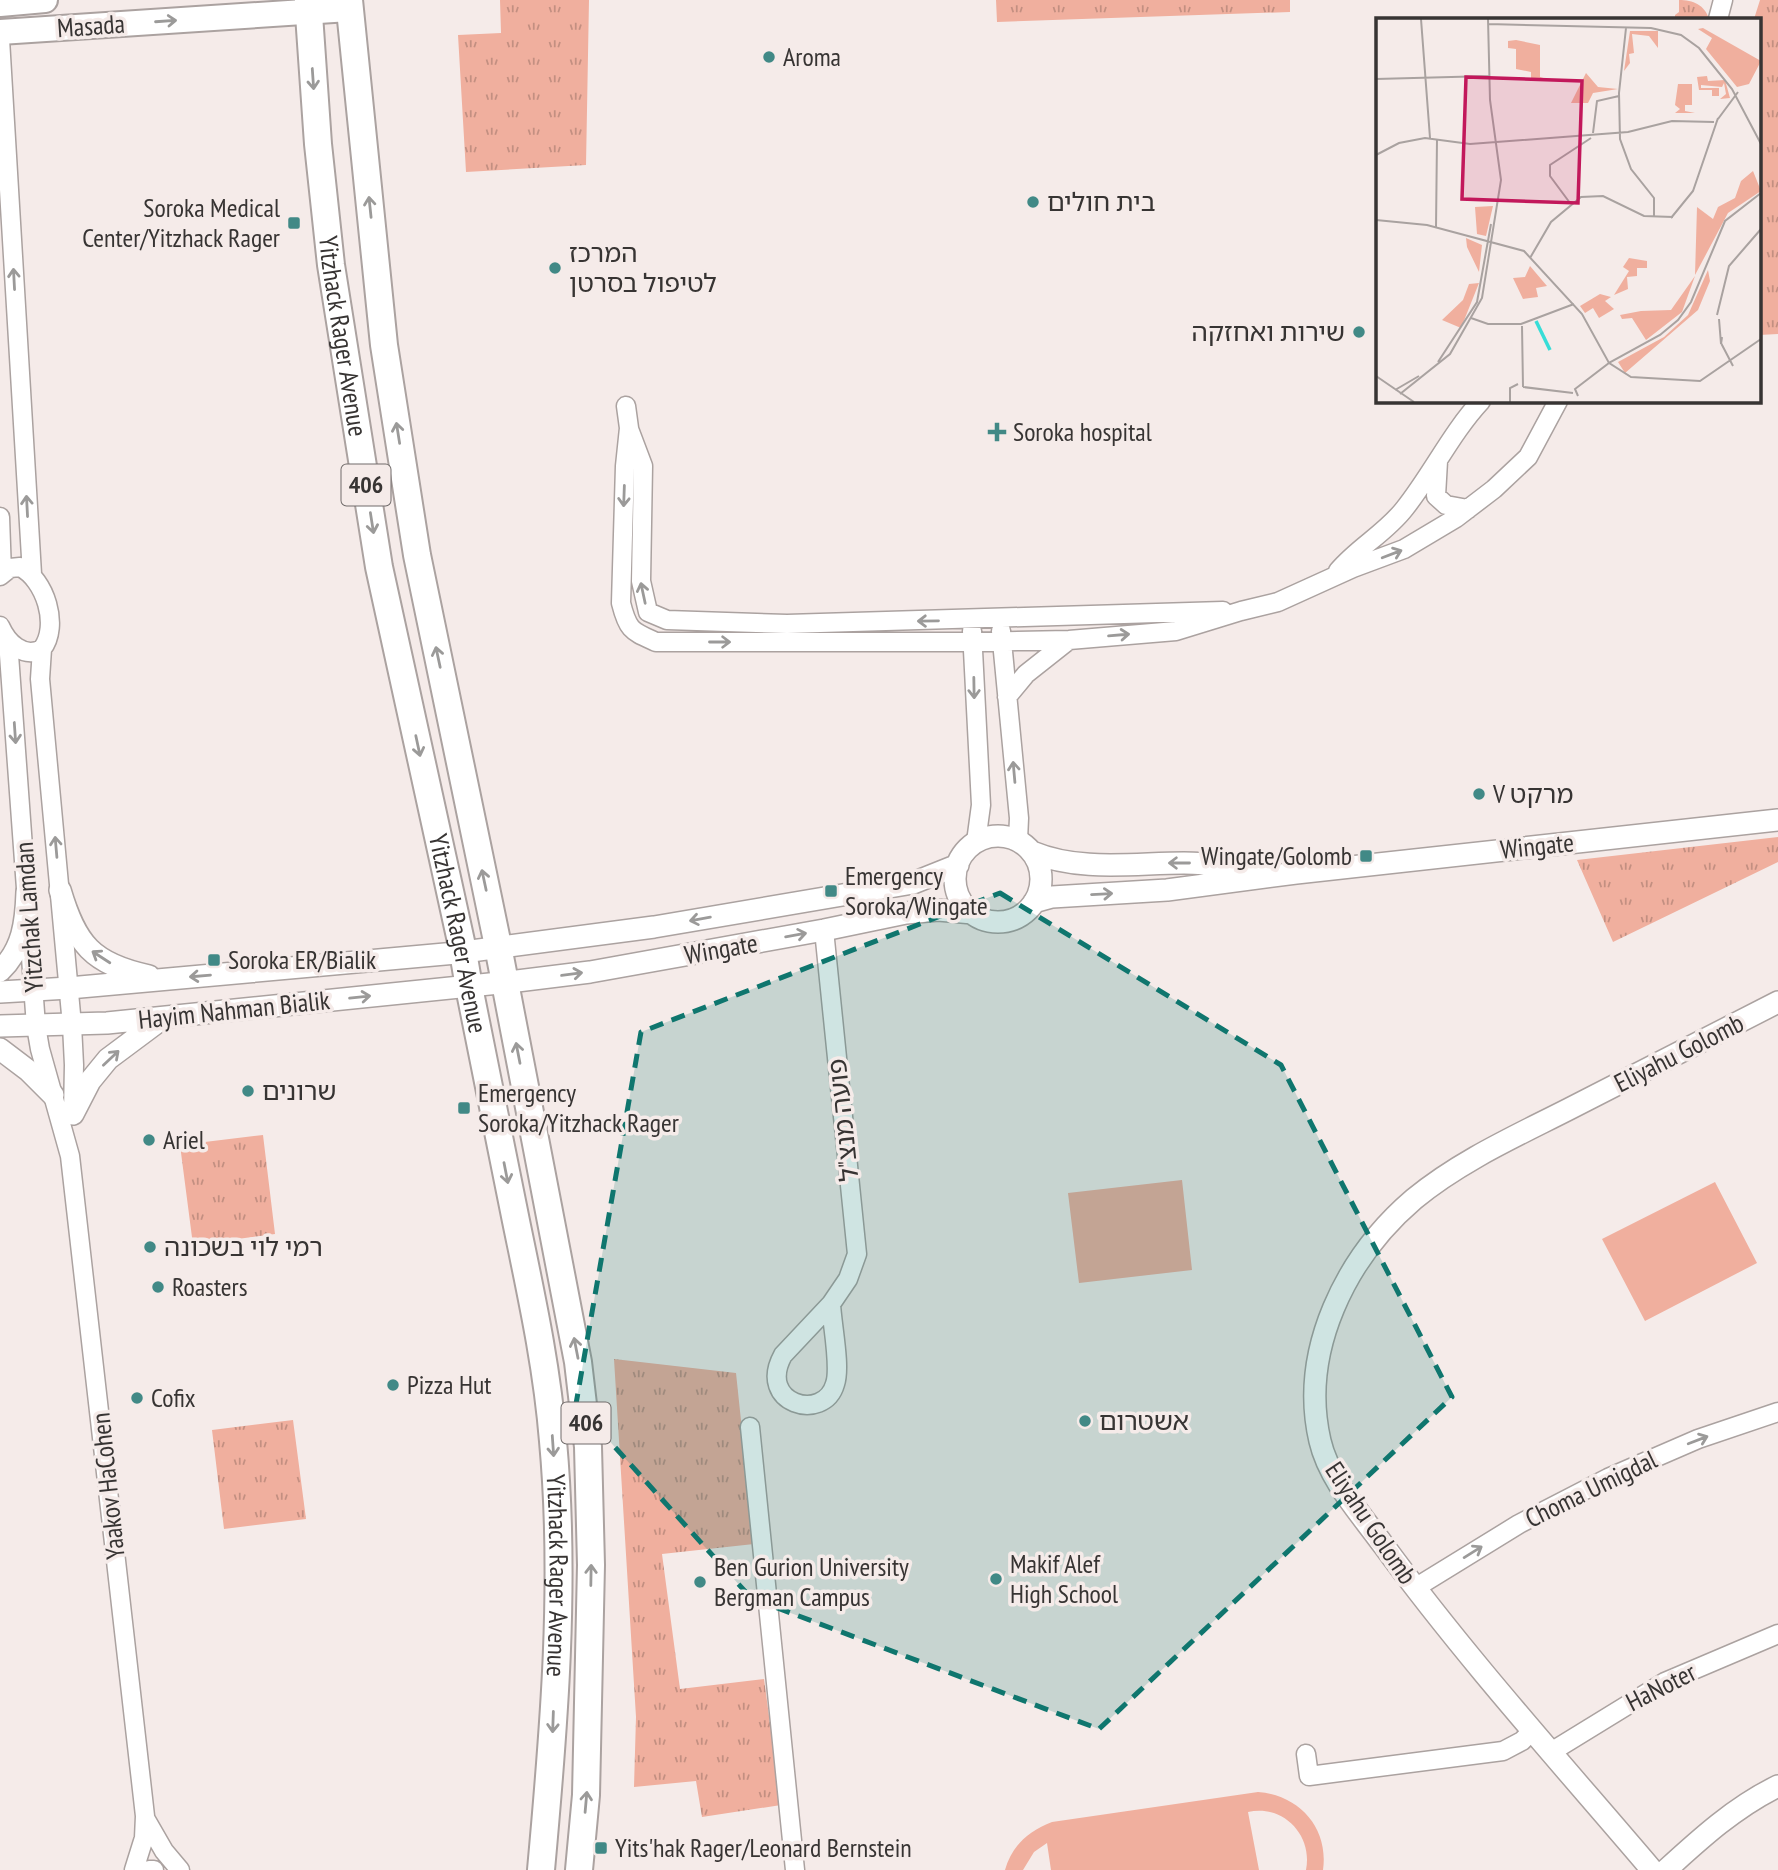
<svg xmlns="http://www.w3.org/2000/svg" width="1778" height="1870" font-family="'PT Sans Narrow','Noto Sans Hebrew',sans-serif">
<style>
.grass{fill:url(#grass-tufts)}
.garden{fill:#f0af9e}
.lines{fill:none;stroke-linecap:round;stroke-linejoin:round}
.minor-casing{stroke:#aba2a0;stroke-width:21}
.tertiary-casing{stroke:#aba2a0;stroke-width:24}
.secondary-casing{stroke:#aba2a0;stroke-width:28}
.primary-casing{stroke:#aba2a0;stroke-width:30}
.minor{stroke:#fff;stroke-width:18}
.tertiary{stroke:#fff;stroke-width:21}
.secondary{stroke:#fff;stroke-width:24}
.primary{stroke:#fff;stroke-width:26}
.oneway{stroke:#9b9a99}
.marked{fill:#0f766e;fill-opacity:0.2;stroke:#0f766e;stroke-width:5;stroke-dasharray:14 9;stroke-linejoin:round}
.poi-dot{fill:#418986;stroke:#f5ebe9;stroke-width:2.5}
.labels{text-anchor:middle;stroke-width:7;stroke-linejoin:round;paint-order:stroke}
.shield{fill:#f5ebe9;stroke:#706b6a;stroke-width:2}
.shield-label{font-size:24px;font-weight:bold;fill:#373433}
.street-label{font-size:26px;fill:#373433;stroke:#f5ebe9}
.poi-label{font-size:26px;fill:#373433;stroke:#f5ebe9;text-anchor:start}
.inset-river{fill:none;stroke:#37ddd7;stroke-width:3.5}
.inset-road{fill:none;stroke:#a9a2a0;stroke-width:2}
.view{fill:#c2185b;fill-opacity:0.15;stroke:#c2185b;stroke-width:3.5}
.inset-edge{fill:none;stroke:#373433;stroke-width:3.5}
</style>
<defs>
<pattern id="grass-tufts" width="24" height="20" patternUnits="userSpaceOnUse" patternTransform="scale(1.75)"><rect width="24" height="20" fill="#f0af9e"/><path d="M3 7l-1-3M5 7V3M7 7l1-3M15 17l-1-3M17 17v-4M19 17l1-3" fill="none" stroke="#c38f81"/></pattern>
</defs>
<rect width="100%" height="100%" fill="#f5ebe9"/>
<path class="grass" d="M 500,0 L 589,0 L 586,165 L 466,172 L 458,35 L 501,33 Z
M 996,0 L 1290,0 L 1290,12 L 997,22 Z
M 1679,0 C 1693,0 1705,5 1709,19 L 1675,19 L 1675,15 L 1679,12 Z
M 1760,0 L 1778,0 L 1778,334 L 1759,335 L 1759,19 L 1754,19 Z
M 1778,837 L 1778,862 L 1613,942 L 1577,860 Z
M 263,1135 L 275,1234 L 193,1245 L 180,1145 Z
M 614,1359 L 736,1373 L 754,1544 L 662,1554 L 680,1689 L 764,1679 L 781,1805 L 702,1817 L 696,1781 L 634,1787 L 636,1717 Z
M 293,1420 L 306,1519 L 224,1529 L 212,1430 Z"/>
<path class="garden" d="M 1182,1180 L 1192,1270 L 1079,1283 L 1068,1193 Z
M 1715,1182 L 1757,1263 L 1645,1321 L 1602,1239 Z
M 1258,1792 C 1299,1795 1329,1828 1323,1870 L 1306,1870 C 1313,1835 1283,1804 1248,1812 L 1259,1870 L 1051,1870 L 1047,1843 L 1034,1852 L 1023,1870 L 1005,1870 C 1012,1845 1029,1831 1052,1822 Z"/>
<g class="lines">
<defs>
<path id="minor" d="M 1718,19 L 1723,0
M 0,39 L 32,574
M 626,406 L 629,428 L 625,466 L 621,603 C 628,631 632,631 656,642 L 973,642 L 1069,640 L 1176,631 L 1241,611 L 1278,602 L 1353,568 L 1404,549 L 1456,518 L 1494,489 L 1528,457 L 1558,401
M 629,429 L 643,466 L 641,581 L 648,612 L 667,620 L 787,624 L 1223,611
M 1438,461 L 1436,496 L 1446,505 L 1468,509
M 0,517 L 2,573
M 1338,571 C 1358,547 1386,533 1405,508 C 1432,474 1452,432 1481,401
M 0,576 L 10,568 L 20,567 C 45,579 60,626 42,649 C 23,659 7,642 0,626
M 972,631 L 981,805 L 976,842
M 1001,631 L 1019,818 L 1018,840
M 8,641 L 36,1026 L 40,1049 L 70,1156 L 145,1816 L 144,1838 L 134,1870
M 42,649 L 40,679 L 72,1025 L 74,1065 L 73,1114
M 1007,697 L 1026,674 L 1069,640
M 824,930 L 857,1254 L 848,1279 L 831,1304
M 831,1304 C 832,1325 841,1367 835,1384 C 824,1423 756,1404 783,1355 Z
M 750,1427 L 795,1870
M 1415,1588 L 1519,1524 L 1608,1478 L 1698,1439 L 1778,1412
M 1551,1752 L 1665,1682 L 1778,1634
M 1306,1754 L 1309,1776 L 1503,1751 L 1522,1741 L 1533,1730
M 145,1818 L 164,1851 L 180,1870
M 149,1870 L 154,1870"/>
<path id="tertiary" d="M955 879a43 43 0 1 1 86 0a43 43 0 1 1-86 0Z
M 1032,852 C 1080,872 1134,863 1184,863 C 1208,863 1232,867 1255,869
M 60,890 C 76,944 92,964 149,976
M 1034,902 L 1052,897 L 1167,890 L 1296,873 L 1778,820
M 0,971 C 23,949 26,922 27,892
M 0,992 L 69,988 L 456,953 L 654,927 L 913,883 L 958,865
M 0,1026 L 107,1023 L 509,982 L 590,972 L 824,930 L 906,913 L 938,910 L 973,913
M 0,1049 L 29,1071 L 53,1095
M 73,1114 L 90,1081 L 108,1059 L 163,1018
M 1652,1870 C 1561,1763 1467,1659 1384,1546 C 1361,1514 1329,1480 1320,1441 C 1299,1351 1346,1257 1414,1199 C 1460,1161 1516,1136 1569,1109 C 1638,1074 1708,1038 1778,1002
M 1666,1870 C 1701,1838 1735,1807 1778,1786"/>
<path id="secondary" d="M 0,4 L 45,0
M 0,32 L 349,9"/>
<g id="primary">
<path id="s1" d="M 308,0 L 318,144 L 331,265 L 379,567 L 462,946 L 469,987 C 485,1064 500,1143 516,1221 C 531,1294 547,1366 553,1441 C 566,1583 554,1728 541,1870"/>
<path d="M 349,0 L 384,345 L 417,555 L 497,941 L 578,1362 L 588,1447 L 591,1565 L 586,1795 L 579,1870"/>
</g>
</defs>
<use href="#minor" class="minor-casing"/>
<use href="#tertiary" class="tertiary-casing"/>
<use href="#secondary" class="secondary-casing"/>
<use href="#primary" class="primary-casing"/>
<use href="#minor" class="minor"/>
<use href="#tertiary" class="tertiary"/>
<use href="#secondary" class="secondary"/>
<use href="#primary" class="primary"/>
</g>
<defs><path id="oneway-shaft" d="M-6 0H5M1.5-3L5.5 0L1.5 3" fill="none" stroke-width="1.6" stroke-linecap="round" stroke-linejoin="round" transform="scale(1.75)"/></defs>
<g class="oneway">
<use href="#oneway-shaft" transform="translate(166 21) rotate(-4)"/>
<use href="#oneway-shaft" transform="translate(313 79) rotate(86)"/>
<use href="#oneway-shaft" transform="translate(370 207) rotate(-96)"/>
<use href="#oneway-shaft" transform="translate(14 279) rotate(-93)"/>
<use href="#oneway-shaft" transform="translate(398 433) rotate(-99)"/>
<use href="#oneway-shaft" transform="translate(624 496) rotate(92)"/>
<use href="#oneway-shaft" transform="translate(27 506) rotate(-93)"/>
<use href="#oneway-shaft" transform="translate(372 523) rotate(81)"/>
<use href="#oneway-shaft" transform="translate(1392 554) rotate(-21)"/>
<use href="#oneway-shaft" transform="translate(643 593) rotate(-102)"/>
<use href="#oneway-shaft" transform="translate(928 621) rotate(179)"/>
<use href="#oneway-shaft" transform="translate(1119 635) rotate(-5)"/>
<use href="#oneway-shaft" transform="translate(720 642)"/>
<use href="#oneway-shaft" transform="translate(438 657) rotate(-102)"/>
<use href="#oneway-shaft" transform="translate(974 688) rotate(89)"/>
<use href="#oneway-shaft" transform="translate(15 733) rotate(86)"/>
<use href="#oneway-shaft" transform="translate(418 746) rotate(78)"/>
<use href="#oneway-shaft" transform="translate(1014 772) rotate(-95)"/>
<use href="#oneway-shaft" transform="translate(56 847) rotate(-95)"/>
<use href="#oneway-shaft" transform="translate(1179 863) rotate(-180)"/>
<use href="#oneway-shaft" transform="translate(484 880) rotate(-102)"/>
<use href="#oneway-shaft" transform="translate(1102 894) rotate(-3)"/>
<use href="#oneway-shaft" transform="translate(700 919) rotate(170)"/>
<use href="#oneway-shaft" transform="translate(796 935) rotate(-10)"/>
<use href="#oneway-shaft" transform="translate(101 957) rotate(-147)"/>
<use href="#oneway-shaft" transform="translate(572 974) rotate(-8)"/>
<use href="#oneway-shaft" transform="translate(200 976) rotate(175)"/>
<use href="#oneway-shaft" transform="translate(360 997) rotate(-6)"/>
<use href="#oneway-shaft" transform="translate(518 1053) rotate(-101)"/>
<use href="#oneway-shaft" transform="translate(111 1058) rotate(-43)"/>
<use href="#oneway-shaft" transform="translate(506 1173) rotate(79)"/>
<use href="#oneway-shaft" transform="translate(576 1348) rotate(-101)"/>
<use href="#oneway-shaft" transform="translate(1698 1440) rotate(-21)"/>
<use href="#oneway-shaft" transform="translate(553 1446) rotate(86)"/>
<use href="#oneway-shaft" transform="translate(1473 1552) rotate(-32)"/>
<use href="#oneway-shaft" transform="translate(591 1575) rotate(-89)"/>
<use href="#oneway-shaft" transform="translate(553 1722) rotate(92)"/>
<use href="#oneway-shaft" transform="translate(586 1802) rotate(-85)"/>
</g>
<path class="marked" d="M 1000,893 L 1281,1065 L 1452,1397 L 1099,1729 L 751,1598 L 576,1404 L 641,1032 Z"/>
<g class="poi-dot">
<circle cx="769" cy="57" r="7"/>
<circle cx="1033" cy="202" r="7"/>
<rect x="287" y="216" width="14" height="14" rx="3.5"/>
<circle cx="555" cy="268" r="7"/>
<circle cx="1359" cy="332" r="7"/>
<path d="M993.5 421.5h7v7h7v7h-7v7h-7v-7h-7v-7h7z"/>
<circle cx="1479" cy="794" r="7"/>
<rect x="1359" y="849" width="14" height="14" rx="3.5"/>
<rect x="824" y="884" width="14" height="14" rx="3.5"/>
<rect x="207" y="953" width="14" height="14" rx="3.5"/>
<circle cx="248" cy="1091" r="7"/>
<rect x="457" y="1101" width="14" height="14" rx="3.5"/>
<circle cx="149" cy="1140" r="7"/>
<circle cx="150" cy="1247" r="7"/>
<circle cx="158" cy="1287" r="7"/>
<circle cx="393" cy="1385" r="7"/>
<circle cx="137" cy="1398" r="7"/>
<circle cx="1085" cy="1421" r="7"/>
<circle cx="996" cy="1579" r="7"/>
<circle cx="700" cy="1582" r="7"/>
<rect x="594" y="1841" width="14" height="14" rx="3.5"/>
</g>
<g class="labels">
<g class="shield">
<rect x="341.5" y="464.5" width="49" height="41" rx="5"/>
<rect x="561.5" y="1402.5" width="49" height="41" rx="5"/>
</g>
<g class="shield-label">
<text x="366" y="493">406</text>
<text x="586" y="1431">406</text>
</g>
<g class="street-label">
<text transform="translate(91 26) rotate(-4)" y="9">Masada</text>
<text dy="9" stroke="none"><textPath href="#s1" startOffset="338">Yitzhack Rager Avenue</textPath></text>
<text transform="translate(1537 846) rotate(-6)" y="9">Wingate</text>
<text transform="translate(29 917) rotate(-94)" y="9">Yitzchak Lamdan</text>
<text dy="9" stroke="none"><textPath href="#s1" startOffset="947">Yitzhack Rager Avenue</textPath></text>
<text transform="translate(721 949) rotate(-10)" y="9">Wingate</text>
<text transform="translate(234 1010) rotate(-6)" y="9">Hayim Nahman Bialik</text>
<text transform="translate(1679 1053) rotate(-27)" y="9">Eliyahu Golomb</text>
<text transform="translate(843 1120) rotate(-96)" y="9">פועה מנצ"ל</text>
<text transform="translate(108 1486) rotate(-96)" y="9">Yaakov HaCohen</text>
<text transform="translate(1591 1489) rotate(-26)" y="9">Choma Umigdal</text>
<text transform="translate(1371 1523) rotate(56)" y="9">Eliyahu Golomb</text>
<text dy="9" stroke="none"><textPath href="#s1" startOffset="1598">Yitzhack Rager Avenue</textPath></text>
<text transform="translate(1661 1687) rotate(-27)" y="9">HaNoter</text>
</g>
<g class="poi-label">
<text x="783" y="66">Aroma</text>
<text x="1047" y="211">בית חולים</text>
<text x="280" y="217" text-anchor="end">Soroka Medical<tspan x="280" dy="30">Center/Yitzhack Rager</tspan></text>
<text x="569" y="262">המרכז<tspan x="569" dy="30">לטיפול בסרטן</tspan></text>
<text x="1345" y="341" text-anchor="end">שירות ואחזקה</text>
<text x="1013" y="441">Soroka hospital</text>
<text x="1493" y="803">V מרקט</text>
<text x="1352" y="865" text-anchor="end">Wingate/Golomb</text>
<text x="845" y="885">Emergency<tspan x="845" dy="30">Soroka/Wingate</tspan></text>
<text x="228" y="969">Soroka ER/Bialik</text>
<text x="262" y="1100">שרונים</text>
<text x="478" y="1102">Emergency<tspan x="478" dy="30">Soroka/Yitzhack Rager</tspan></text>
<text x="163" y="1149">Ariel</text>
<text x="164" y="1256">רמי לוי בשכונה</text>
<text x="172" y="1296">Roasters</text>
<text x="407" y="1394">Pizza Hut</text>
<text x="151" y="1407">Cofix</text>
<text x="1099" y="1430">אשטרום</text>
<text x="1010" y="1573">Makif Alef<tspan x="1010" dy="30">High School</tspan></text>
<text x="714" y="1576">Ben Gurion University<tspan x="714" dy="30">Bergman Campus</tspan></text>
<text x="615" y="1857">Yits'hak Rager/Leonard Bernstein</text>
</g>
</g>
<g transform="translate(1376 18)">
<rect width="385" height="385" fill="#f5ebe9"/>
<path d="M 327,10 L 385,43 L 373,66 L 361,69 L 330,31 L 336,20 L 322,11 ZM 254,13 L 282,13 L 282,30 L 273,18 L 256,16 L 258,35 L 253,36 L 254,45 L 248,53 ZM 140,22 L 164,27 L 164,59 L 174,62 L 155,62 L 155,54 L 140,51 L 140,31 L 132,30 L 132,23 ZM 210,55 L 222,69 L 242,71 L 217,75 L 212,85 L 195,85 ZM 331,58 L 332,63 L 349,62 L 354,80 L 344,81 L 350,76 L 348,65 L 346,69 L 325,67 L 325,70 L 343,70 L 343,78 L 336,78 L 336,72 L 323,72 L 321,59 ZM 302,66 L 316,66 L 316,87 L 309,87 L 309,93 L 319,95 L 299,95 L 304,91 L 299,87 ZM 377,153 L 385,173 L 352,195 L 319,257 L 321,189 L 337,201 L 342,189 L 359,180 L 365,163 ZM 117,188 L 110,218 L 101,216 L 99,189 ZM 90,220 L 106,227 L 103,254 L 91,229 ZM 253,240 L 271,243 L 271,250 L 261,250 L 261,258 L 251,259 L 252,271 L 238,277 L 253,253 L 247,249 ZM 154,248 L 171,268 L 160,270 L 162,279 L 147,281 L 137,260 L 149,259 ZM 332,252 L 334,263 L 322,292 L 249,355 L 242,344 L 288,319 L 312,297 ZM 319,258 L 306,294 L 270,322 L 256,300 L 246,301 L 244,297 L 265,293 L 295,292 ZM 103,265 L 85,310 L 66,302 L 87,282 L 93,266 ZM 224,276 L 235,279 L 229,283 L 238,291 L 223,300 L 217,290 L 209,295 L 204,288 Z" fill="#f0af9e"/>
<path class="inset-river" d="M 160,303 L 174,332"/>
<path class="inset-road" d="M 45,1 L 54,120M 112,6 L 275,10 L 305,17 L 323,30 L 356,71 L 385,126M 250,10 L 243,75 L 244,121 L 255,151 L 278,180 L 278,199M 0,61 L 113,58M 342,101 L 362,74M 217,115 L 221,83 L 243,78M 0,137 L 23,125 L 49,120 L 94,126 L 252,114 L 296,103 L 338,104M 194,185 L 174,158 L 174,147 L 215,120M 295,200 L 317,173 L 342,100M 0,202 L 51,207 L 148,233 L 206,296 L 233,345 L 284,317 L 302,302 L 315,284 L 349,203 L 385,175M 60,209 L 61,121M 154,240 L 175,204 L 205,179 L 227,178 L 268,198 L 297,199M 341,297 L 353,248 L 385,211M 95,300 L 112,306 L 145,306 L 198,286M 343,301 L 345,326 L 346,319M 146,308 L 147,369M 345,325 L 357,348M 62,344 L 101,284 L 115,206M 0,358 L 38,384M 147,369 L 197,375M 19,372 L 43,358M 24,376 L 74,336 L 106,280 L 125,162 L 114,82 L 112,1M 202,378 L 199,371 L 233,345 L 255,359 L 324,363 L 385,321M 134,384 L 134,370 L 142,366"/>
<path class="view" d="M 90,59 L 206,63 L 202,185 L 86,181 Z"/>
<rect width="385" height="385" class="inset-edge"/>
</g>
</svg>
